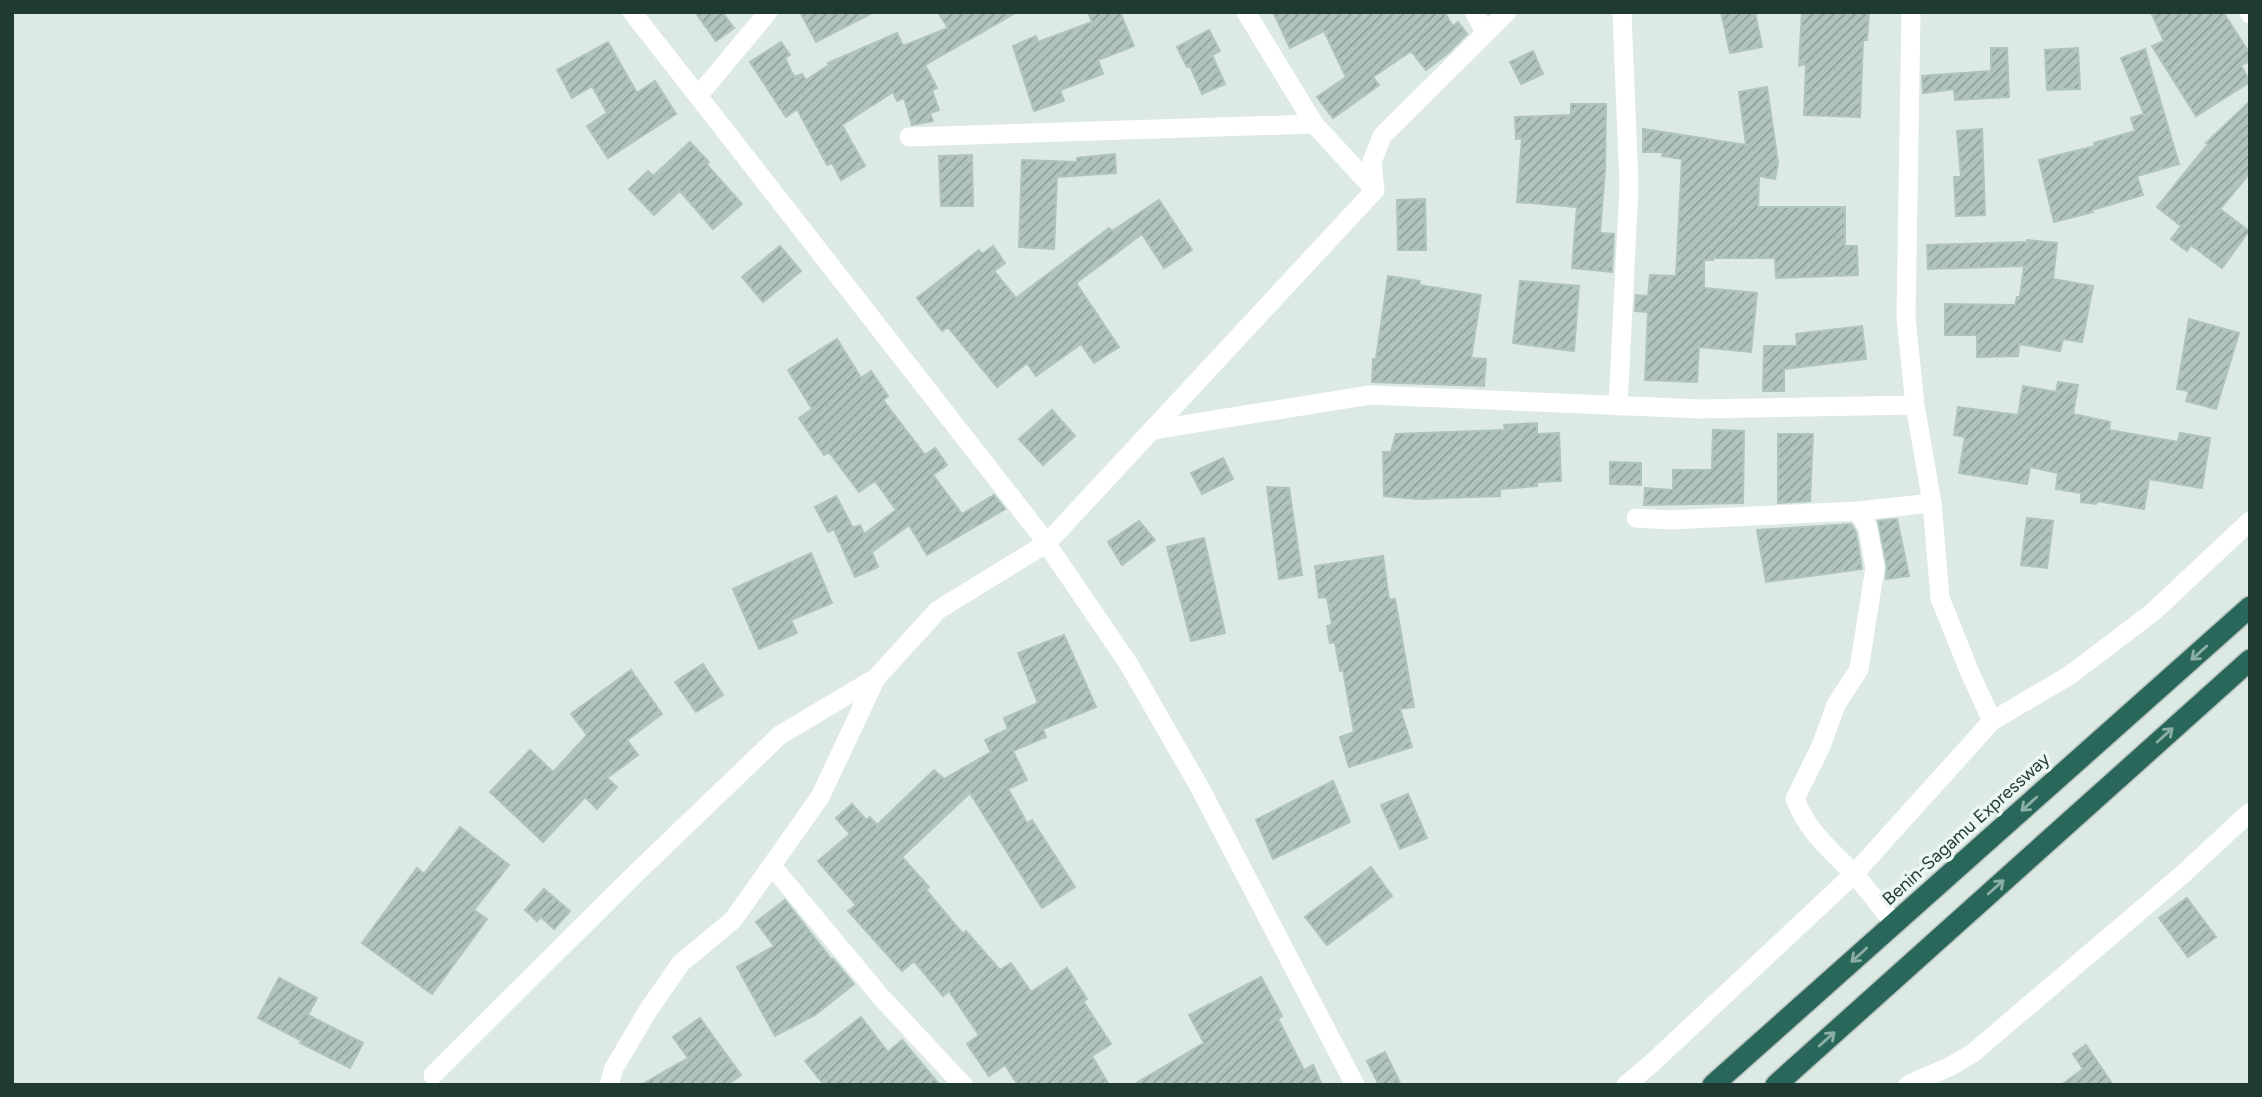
<svg xmlns="http://www.w3.org/2000/svg" width="2262" height="1097" font-family="Figtree,sans-serif">
<style>
.building{fill:url(#building-hatch);stroke:#afc4bb;stroke-width:2}
.lines{fill:none;stroke-linecap:round;stroke-linejoin:round}
.highway-casing{stroke:#bcc4c2;stroke-width:24}
.street{stroke:#fff;stroke-width:19}
.highway{stroke:#29675a;stroke-width:21}
.oneway{stroke:#8bafa6}
.labels{text-anchor:middle;stroke-width:7;stroke-linejoin:round;paint-order:stroke}
.street-label{font-size:18px;fill:#1e3a32;stroke:#edf7f2}
</style>
<defs>
<pattern id="building-hatch" width="6" height="6" patternUnits="userSpaceOnUse" patternTransform="scale(1.75)"><rect width="6" height="6" fill="#b2c5bd"/><path d="M-1 1l2-2M0 6l6-6M5 7l2-2" fill="none" stroke="#90a19a"/></pattern>
</defs>
<rect width="100%" height="100%" fill="#ddeae4"/>
<path class="building" d="M 695,12 L 722,12 L 734,28 L 716,41 Z
M 800,12 L 874,12 L 816,42 Z
M 938,12 L 1017,12 L 925,65 L 937,88 L 932,90 L 939,110 L 930,113 L 933,121 L 912,125 L 904,98 L 897,101 L 893,92 L 842,125 L 865,166 L 841,180 L 832,163 L 827,165 L 797,109 L 786,117 L 750,62 L 781,42 L 790,55 L 785,58 L 794,77 L 802,74 L 806,80 L 829,65 L 828,63 L 897,33 L 903,46 L 948,28 Z
M 1088,12 L 1120,12 L 1134,46 L 1098,60 L 1103,74 L 1060,90 L 1064,101 L 1034,111 L 1013,46 L 1036,36 L 1038,42 L 1092,22 Z
M 1273,12 L 1444,12 L 1453,26 L 1458,22 L 1467,34 L 1447,54 L 1426,70 L 1411,51 L 1373,77 L 1379,85 L 1333,118 L 1317,97 L 1346,77 L 1324,31 L 1290,48 Z
M 1721,12 L 1755,12 L 1762,47 L 1730,53 Z
M 1802,12 L 1869,12 L 1867,40 L 1863,40 L 1860,117 L 1804,115 L 1806,64 L 1799,66 Z
M 2151,12 L 2223,12 L 2250,54 L 2250,61 L 2241,65 L 2250,82 L 2196,116 L 2152,46 L 2164,41 Z
M 1209,30 L 1220,51 L 1212,55 L 1225,84 L 1202,94 L 1190,66 L 1187,67 L 1177,47 Z
M 608,42 L 637,93 L 655,81 L 676,114 L 608,158 L 587,126 L 607,113 L 592,86 L 572,98 L 557,70 Z
M 1991,48 L 2007,48 L 2009,97 L 1955,100 L 1954,89 L 1923,93 L 1922,76 L 1991,71 Z
M 2078,48 L 2080,89 L 2047,90 L 2045,50 Z
M 2145,49 L 2179,164 L 2137,176 L 2143,195 L 2092,210 L 2093,212 L 2054,222 L 2039,160 L 2095,146 L 2094,143 L 2135,131 L 2131,118 L 2144,114 L 2121,58 Z
M 1533,51 L 1543,74 L 1521,84 L 1510,62 Z
M 1767,87 L 1778,163 L 1775,179 L 1759,176 L 1758,207 L 1845,207 L 1845,246 L 1857,246 L 1858,275 L 1776,278 L 1775,258 L 1713,258 L 1713,260 L 1704,260 L 1704,288 L 1757,293 L 1751,352 L 1699,347 L 1697,382 L 1645,380 L 1648,312 L 1635,311 L 1636,295 L 1648,296 L 1650,275 L 1676,276 L 1682,159 L 1662,156 L 1663,152 L 1643,152 L 1643,129 L 1746,145 L 1739,92 Z
M 2250,101 L 2250,173 L 2220,209 L 2249,231 L 2222,268 L 2191,245 L 2187,251 L 2171,239 L 2181,226 L 2157,207 L 2208,144 L 2206,143 Z
M 1571,104 L 1606,104 L 1605,170 L 1600,233 L 1614,234 L 1612,272 L 1572,268 L 1577,207 L 1517,202 L 1522,138 L 1516,139 L 1515,117 L 1571,115 Z
M 1982,129 L 1985,215 L 1956,216 L 1954,177 L 1961,177 L 1957,131 Z
M 690,142 L 709,162 L 707,165 L 742,204 L 713,229 L 680,191 L 654,215 L 629,189 L 648,171 L 653,176 Z
M 1115,154 L 1116,173 L 1057,177 L 1054,249 L 1019,247 L 1022,160 L 1077,162 L 1077,158 Z
M 972,155 L 973,206 L 941,206 L 939,156 Z
M 1425,199 L 1426,250 L 1398,250 L 1397,200 Z
M 1159,200 L 1192,250 L 1164,268 L 1142,234 L 1076,283 L 1119,347 L 1094,363 L 1081,344 L 1036,376 L 1027,363 L 997,387 L 948,327 L 942,331 L 917,298 L 979,250 L 982,254 L 993,246 L 1005,263 L 994,271 L 1016,298 L 1109,228 L 1112,231 Z
M 2027,240 L 2057,243 L 2053,279 L 2093,286 L 2082,342 L 2063,339 L 2060,351 L 2019,344 L 2018,356 L 1977,357 L 1977,335 L 1945,335 L 1945,304 L 2015,305 L 2017,297 L 2020,297 L 2024,266 L 1928,269 L 1927,245 L 2027,242 Z
M 780,246 L 801,271 L 763,302 L 742,277 Z
M 1388,276 L 1420,281 L 1419,285 L 1481,295 L 1471,358 L 1486,359 L 1484,386 L 1372,382 L 1373,359 L 1376,359 Z
M 1520,281 L 1579,286 L 1574,351 L 1513,343 Z
M 2189,319 L 2239,333 L 2216,409 L 2186,401 L 2189,391 L 2177,389 Z
M 1862,326 L 1866,359 L 1784,369 L 1784,391 L 1763,391 L 1764,346 L 1797,346 L 1796,334 Z
M 837,339 L 861,378 L 871,371 L 888,396 L 883,400 L 925,455 L 935,448 L 947,465 L 933,475 L 962,514 L 994,495 L 1005,509 L 927,555 L 909,525 L 872,552 L 878,567 L 855,577 L 834,529 L 828,532 L 815,507 L 836,496 L 853,528 L 860,525 L 864,534 L 896,510 L 875,481 L 859,492 L 829,452 L 824,455 L 799,418 L 812,409 L 788,370 Z
M 2058,382 L 2078,385 L 2073,414 L 2110,422 L 2109,430 L 2178,442 L 2180,433 L 2210,438 L 2202,488 L 2149,479 L 2144,509 L 2097,501 L 2096,504 L 2081,502 L 2081,493 L 2056,489 L 2058,473 L 2030,467 L 2027,484 L 1959,473 L 1965,437 L 1954,435 L 1958,407 L 2018,415 L 2023,386 L 2056,392 Z
M 1052,410 L 1075,436 L 1043,465 L 1019,439 Z
M 1537,423 L 1537,434 L 1559,433 L 1561,481 L 1537,482 L 1537,486 L 1500,489 L 1500,496 L 1418,499 L 1384,496 L 1383,452 L 1391,452 L 1396,434 L 1505,430 L 1504,425 Z
M 1713,430 L 1744,431 L 1743,503 L 1644,505 L 1645,488 L 1673,490 L 1673,470 L 1712,470 Z
M 1778,434 L 1813,434 L 1810,501 L 1778,503 Z
M 1223,458 L 1233,479 L 1202,494 L 1191,473 Z
M 1610,462 L 1641,463 L 1641,485 L 1610,484 Z
M 1267,487 L 1289,488 L 1302,575 L 1279,579 Z
M 2027,518 L 2053,521 L 2047,568 L 2021,565 Z
M 1897,519 L 1909,576 L 1886,579 L 1887,566 L 1878,521 Z
M 1139,521 L 1155,540 L 1122,565 L 1108,542 Z
M 1851,524 L 1856,532 L 1862,569 L 1766,582 L 1757,530 Z
M 1204,538 L 1225,633 L 1191,641 L 1167,547 Z
M 811,553 L 832,603 L 791,620 L 797,633 L 759,649 L 733,589 Z
M 1383,556 L 1389,600 L 1395,599 L 1414,707 L 1400,709 L 1412,747 L 1349,767 L 1340,737 L 1354,732 L 1343,670 L 1340,671 L 1335,642 L 1330,643 L 1327,626 L 1332,625 L 1327,597 L 1319,598 L 1315,566 Z
M 1064,635 L 1096,707 L 1043,729 L 1046,737 L 1013,751 L 1027,780 L 1008,789 L 1027,823 L 1032,820 L 1075,887 L 1042,908 L 970,793 L 902,857 L 929,887 L 926,890 L 963,934 L 966,931 L 1000,970 L 1011,963 L 1031,992 L 1067,968 L 1087,999 L 1083,1001 L 1111,1044 L 1092,1056 L 1109,1085 L 1018,1085 L 1005,1065 L 989,1076 L 967,1044 L 979,1035 L 949,991 L 943,996 L 914,961 L 902,971 L 848,911 L 856,905 L 818,861 L 850,834 L 836,818 L 852,804 L 866,820 L 870,817 L 877,825 L 934,770 L 944,779 L 991,752 L 985,740 L 1008,729 L 1004,718 L 1038,703 L 1018,653 Z
M 703,664 L 723,695 L 696,712 L 675,682 Z
M 631,670 L 662,714 L 627,740 L 638,755 L 607,778 L 617,787 L 597,809 L 585,797 L 543,842 L 490,792 L 530,750 L 553,772 L 587,735 L 571,714 Z
M 1333,781 L 1350,822 L 1273,859 L 1256,820 Z
M 1408,794 L 1427,838 L 1400,849 L 1381,805 Z
M 460,827 L 509,865 L 474,910 L 487,919 L 432,994 L 362,943 L 417,868 L 424,874 Z
M 1371,867 L 1392,896 L 1327,945 L 1305,917 Z
M 544,889 L 570,911 L 554,929 L 541,917 L 537,921 L 525,910 Z
M 2187,898 L 2216,937 L 2188,957 L 2159,918 Z
M 785,900 L 832,960 L 833,959 L 854,984 L 815,1015 L 775,1036 L 737,967 L 774,946 L 756,922 Z
M 1261,977 L 1282,1016 L 1278,1019 L 1304,1070 L 1313,1065 L 1322,1085 L 1133,1085 L 1204,1043 L 1189,1015 Z
M 279,978 L 317,998 L 308,1015 L 363,1043 L 350,1068 L 300,1043 L 302,1041 L 258,1018 Z
M 861,1017 L 888,1052 L 902,1040 L 940,1085 L 824,1085 L 805,1061 Z
M 700,1018 L 741,1075 L 727,1085 L 641,1085 L 688,1058 L 673,1037 Z
M 2086,1045 L 2113,1085 L 2061,1085 L 2083,1069 L 2073,1054 Z
M 1385,1052 L 1401,1085 L 1379,1085 L 1367,1061 Z"/>
<g class="lines">
<defs>
<path id="highway" d="M 1713,1085 L 2250,607
M 1776,1085 L 2250,660"/>
</defs>
<use href="#highway" class="highway-casing"/>
<path class="street" d="M 632,12 L 705,105
M 768,12 L 698,96 L 1047,543 L 1375,190 L 1372,162 L 1382,136 L 1507,12
M 1246,12 L 1314,124 L 1375,190
M 1474,12 L 1485,32
M 1911,12 L 1906,318 L 1915,405 L 1932,503 L 1940,598 L 1970,673 L 1992,721
M 2249,12 L 2250,14
M 909,137 L 1314,124
M 1618,406 L 1629,186 L 1622,12
M 1152,430 L 1370,395 L 1701,409 L 1915,405
M 1636,518 L 1670,520 L 1858,511
M 1040,534 L 1128,663 L 1200,788 L 1355,1085
M 772,866 L 881,997 L 963,1085
M 1894,923 C 1880,906 1867,888 1852,872 C 1827,846 1809,833 1795,799 L 1821,746 L 1836,705 L 1859,669 L 1875,568 L 1868,528 L 1858,511 L 1932,503
M 433,1075 L 631,878 L 780,735 L 876,678 L 938,610 L 1047,543
M 609,1085 L 614,1068 L 649,1009 L 681,963 L 733,920 L 820,797 L 876,678
M 1626,1085 L 1651,1064 L 1854,874 L 1992,721 L 2070,675 L 2153,612 L 2250,521
M 1908,1085 L 1951,1066 L 1973,1053 L 2183,874 L 2250,812"/>
<use href="#highway" class="highway"/>
</g>
<defs><path id="oneway-shaft" d="M-6 0H5M1.5-3L5.5 0L1.5 3" fill="none" stroke-width="1.6" stroke-linecap="round" stroke-linejoin="round" transform="scale(1.75)"/></defs>
<g class="oneway">
<use href="#oneway-shaft" transform="translate(2199 653) rotate(138)"/>
<use href="#oneway-shaft" transform="translate(2165 735) rotate(-42)"/>
<use href="#oneway-shaft" transform="translate(2029 804) rotate(138)"/>
<use href="#oneway-shaft" transform="translate(1996 887) rotate(-42)"/>
<use href="#oneway-shaft" transform="translate(1859 955) rotate(138)"/>
<use href="#oneway-shaft" transform="translate(1827 1039) rotate(-42)"/>
</g>
<g class="labels">
<g class="street-label">
<text transform="translate(1966 829) rotate(-42)" y="6">Benin-Sagamu Expressway</text>
</g>
</g>
<rect width="2262" height="1097" fill="none" stroke="#1e3a32" stroke-width="28"/>
</svg>
